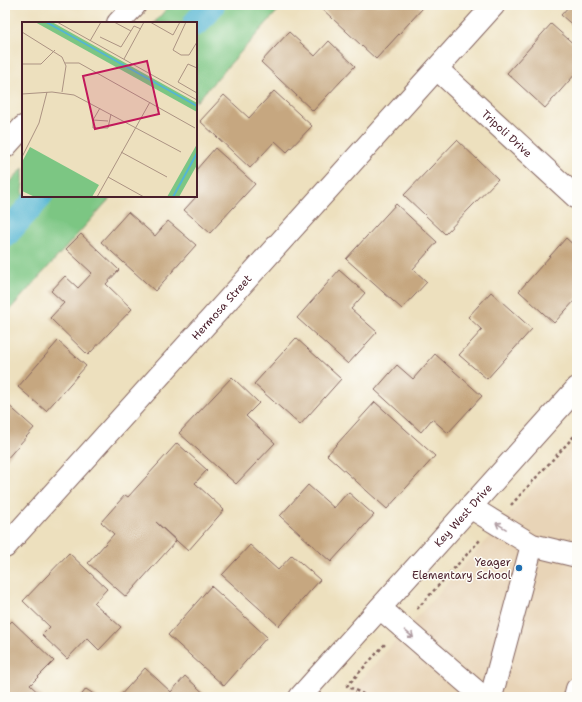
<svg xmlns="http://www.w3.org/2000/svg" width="582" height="702" font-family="'Shantell Sans',sans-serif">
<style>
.built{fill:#e8d4b7}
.green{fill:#7cc683;stroke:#637257}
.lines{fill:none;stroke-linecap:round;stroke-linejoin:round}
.canal{stroke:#54b6d3;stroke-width:26}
.building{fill:#c6a780}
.minor-casing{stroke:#83635e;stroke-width:24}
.path{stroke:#83635e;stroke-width:2.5;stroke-dasharray:3 3;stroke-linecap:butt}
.minor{stroke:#fff;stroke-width:22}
.oneway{stroke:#ae9aa0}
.poi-dot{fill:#1f6fb2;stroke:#fdfcf7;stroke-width:1.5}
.labels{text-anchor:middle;stroke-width:3;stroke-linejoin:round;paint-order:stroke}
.street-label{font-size:11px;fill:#4a1f2b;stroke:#fdfcf7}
.poi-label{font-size:11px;fill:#4a1f2b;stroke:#fdfcf7;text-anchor:end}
.inset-river{fill:none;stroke:#54b6d3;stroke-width:2}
.inset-road{fill:none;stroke:#ac9383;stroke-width:1}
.view{fill:#c2185b;fill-opacity:0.15;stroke:#c2185b;stroke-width:2}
.inset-edge{fill:none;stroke:#4a1f2b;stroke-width:2}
</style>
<rect width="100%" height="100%" fill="#fdfcf7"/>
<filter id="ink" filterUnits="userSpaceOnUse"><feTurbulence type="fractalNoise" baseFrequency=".025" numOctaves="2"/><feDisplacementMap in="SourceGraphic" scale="8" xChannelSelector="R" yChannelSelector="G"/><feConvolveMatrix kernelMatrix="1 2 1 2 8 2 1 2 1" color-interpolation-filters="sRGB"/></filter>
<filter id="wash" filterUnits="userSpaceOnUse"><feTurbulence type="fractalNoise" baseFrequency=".012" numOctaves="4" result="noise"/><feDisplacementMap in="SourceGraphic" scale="16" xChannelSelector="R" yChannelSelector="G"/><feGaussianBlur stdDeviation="0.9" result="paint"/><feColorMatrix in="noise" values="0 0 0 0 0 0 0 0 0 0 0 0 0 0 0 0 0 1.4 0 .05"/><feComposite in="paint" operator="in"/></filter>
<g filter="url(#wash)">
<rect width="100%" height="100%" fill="#ede0be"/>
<path class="built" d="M 577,439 L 577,697 L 345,697 Z"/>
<path class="green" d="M 170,5 L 283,5 L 196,102 L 196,23 L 154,23 Z
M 23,168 L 23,196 L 112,196 L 5,315 L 5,188 Z"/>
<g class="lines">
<path class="canal" d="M 196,23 L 212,5
M 5,235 L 40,196"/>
</g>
<g id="blocks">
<path class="building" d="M 318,5 L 418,5 L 422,9 L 376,59 Z
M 570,5 L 577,5 L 577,29 L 561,15 Z
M 551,24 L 577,47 L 577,72 L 545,108 L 507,73 Z
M 289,32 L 315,56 L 329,41 L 355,66 L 313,111 L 261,62 Z
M 274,91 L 312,126 L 287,152 L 275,141 L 250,168 L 200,121 L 224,95 L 249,118 Z
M 457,140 L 498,179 L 445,234 L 404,195 Z
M 215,148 L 255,184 L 210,233 L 184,210 L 196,197 L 194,196 L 196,196 L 196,170 Z
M 396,204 L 437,242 L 413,269 L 427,282 L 402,309 L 346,259 Z
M 128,212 L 155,236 L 168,221 L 196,245 L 155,291 L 101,242 Z
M 81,234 L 119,270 L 106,284 L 132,309 L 88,355 L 50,318 L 64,303 L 51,291 L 65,276 L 78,288 L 92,273 L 66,249 Z
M 566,238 L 577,248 L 577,298 L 554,323 L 519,291 Z
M 339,270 L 365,293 L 351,309 L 377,332 L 348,364 L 297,318 Z
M 491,292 L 532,329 L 487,379 L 459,355 L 482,330 L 468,317 Z
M 296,338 L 341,379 L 300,425 L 254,384 Z
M 58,341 L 86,366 L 46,411 L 18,387 Z
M 435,354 L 482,396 L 448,433 L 432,419 L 421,432 L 375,390 L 397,365 L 413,379 Z
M 232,377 L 259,403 L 246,416 L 275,443 L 236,484 L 179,433 Z
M 5,402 L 34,428 L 5,461 Z
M 375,402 L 435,456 L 387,509 L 327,455 Z
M 177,443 L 207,470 L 195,483 L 224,510 L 188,551 L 156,522 L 176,541 L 126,597 L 88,563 L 114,534 L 101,522 L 125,495 L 128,497 Z
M 308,485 L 334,508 L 348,492 L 374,515 L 331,562 L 280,516 Z
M 250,545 L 278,570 L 292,555 L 320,580 L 279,626 L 222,575 Z
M 69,553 L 107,589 L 94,603 L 121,627 L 99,650 L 87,638 L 67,659 L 42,635 L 50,627 L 23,601 Z
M 211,586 L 267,637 L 224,686 L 168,635 Z
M 12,621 L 54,661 L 30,685 L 43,697 L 5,697 L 5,628 Z
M 145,668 L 171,692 L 185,676 L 208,697 L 119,697 Z
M 86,689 L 98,697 L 80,697 Z"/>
</g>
</g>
<g filter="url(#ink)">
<use href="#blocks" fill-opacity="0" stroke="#83635e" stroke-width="1"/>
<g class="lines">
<defs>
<g id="minor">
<path d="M 118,23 L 135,5"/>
<path id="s1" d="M 437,69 L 577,198"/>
<path d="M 5,147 L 23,127"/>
<path d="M 470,507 L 532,545 L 577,556"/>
<path id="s2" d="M 5,547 L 494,5"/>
<path d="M 380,608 L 483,697"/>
<path id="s3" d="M 300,697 L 577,388"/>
<path d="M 491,697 L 532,545"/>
<path d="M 575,697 L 577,689"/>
</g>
</defs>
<use href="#minor" class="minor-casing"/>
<path class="path" d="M 511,505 L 577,433
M 417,609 L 480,540
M 369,697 L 347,686 L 386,643"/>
<use href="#minor" class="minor"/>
</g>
<defs><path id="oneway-shaft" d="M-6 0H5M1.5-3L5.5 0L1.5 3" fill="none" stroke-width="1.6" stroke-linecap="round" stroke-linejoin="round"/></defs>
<g class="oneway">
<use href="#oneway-shaft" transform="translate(501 526) rotate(-149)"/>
<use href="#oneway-shaft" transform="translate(409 634) rotate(40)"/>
</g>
</g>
<circle class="poi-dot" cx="519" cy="568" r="4"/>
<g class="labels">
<g class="street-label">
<text dy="4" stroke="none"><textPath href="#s1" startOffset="95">Tripoli Drive</textPath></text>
<text dy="4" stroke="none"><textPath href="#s2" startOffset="323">Hermosa Street</textPath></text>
<text dy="4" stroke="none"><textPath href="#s3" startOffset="244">Key West Drive</textPath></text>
</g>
<g class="poi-label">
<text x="511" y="566">Yeager<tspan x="511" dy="13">Elementary School</tspan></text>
</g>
</g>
<g transform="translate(22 22)">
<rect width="175" height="175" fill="#ede0be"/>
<path d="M 13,0 L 30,0 L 175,81 L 175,90 ZM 175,122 L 175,143 L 157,175 L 145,175 ZM 8,125 L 77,163 L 70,175 L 13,175 L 0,169 L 0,140 Z" fill="#7cc683"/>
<path class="inset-river" d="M 24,0 L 175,84M 151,175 L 175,131"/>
<path class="inset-road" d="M 35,0 L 175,78M 92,0 L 109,9M 128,0 L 151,13 L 158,0M 164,0 L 151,28 L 159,33 L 167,33 L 175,20M 0,10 L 40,35 L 44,44 L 40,70M 78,15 L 99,25 L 112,4 L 119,7M 68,19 L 79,0M 102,37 L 122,0M 43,41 L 57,41 L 173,106M 0,42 L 19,42 L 33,28M 175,46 L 166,42 L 156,60 L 175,71M 0,72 L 30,70 L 52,73 L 159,130M 78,86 L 71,98 L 71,106 L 86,106 L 89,92M 71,98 L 86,99M 99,130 L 145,155M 0,135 L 17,101 L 25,70M 86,155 L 122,175M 75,175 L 128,80"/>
<path class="view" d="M 125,39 L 137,92 L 73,107 L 61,54 Z"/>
<rect width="175" height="175" class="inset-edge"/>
</g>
<rect width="582" height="702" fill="none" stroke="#fdfcf7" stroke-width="20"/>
</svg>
